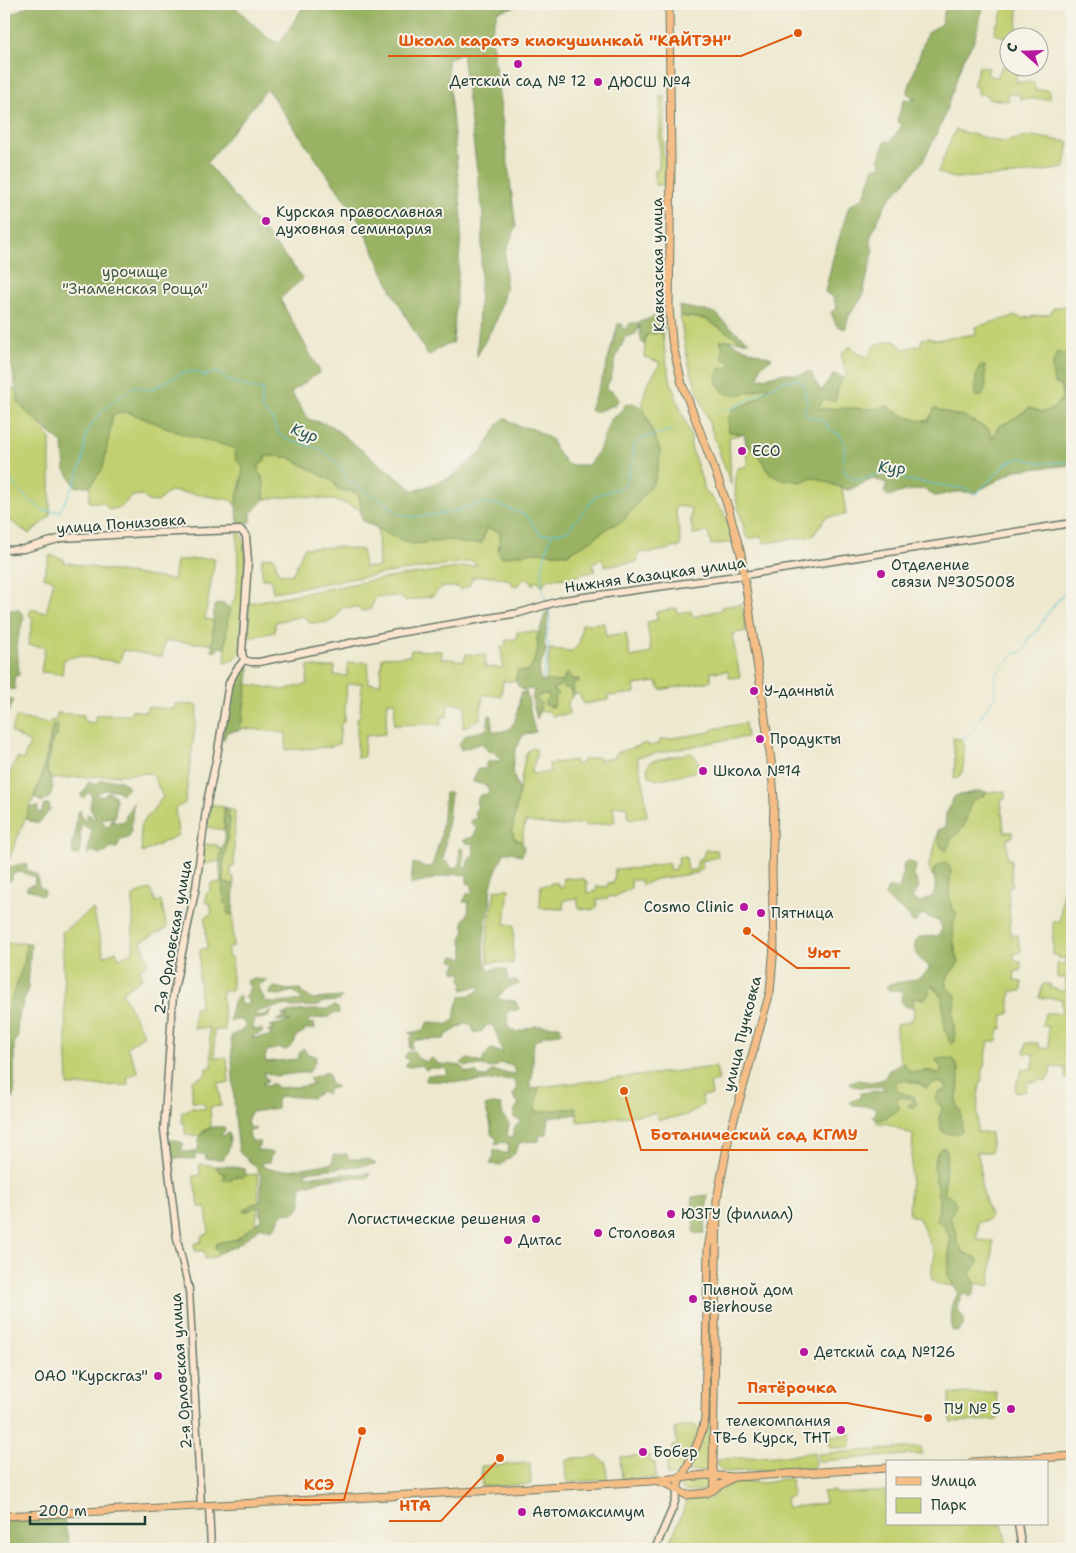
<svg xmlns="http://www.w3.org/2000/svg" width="1076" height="1553" font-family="'Shantell Sans',sans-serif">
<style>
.green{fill:#c2d072;stroke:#708653}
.forest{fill:#99b264;stroke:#5c784c}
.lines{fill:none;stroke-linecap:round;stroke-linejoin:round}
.stream{stroke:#5fc7db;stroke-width:1}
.secondary-casing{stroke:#67796a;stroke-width:9}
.primary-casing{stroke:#67796a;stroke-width:9}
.secondary{stroke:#fbe5cf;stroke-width:6}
.primary{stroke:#f6be87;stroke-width:7}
.poi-dot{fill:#b5179e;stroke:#f7f3e8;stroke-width:2}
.labels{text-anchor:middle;stroke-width:4;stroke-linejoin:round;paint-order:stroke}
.poi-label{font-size:15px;fill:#1f3d34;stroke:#f7f3e8;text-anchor:start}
.street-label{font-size:15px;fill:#1f3d34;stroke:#f7f3e8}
.park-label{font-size:15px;fill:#405a40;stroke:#f7f3e8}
.water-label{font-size:16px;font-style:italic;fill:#2c5955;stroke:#f7f3e8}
.leader{fill:none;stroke:#de580e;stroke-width:2}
.callout-dot{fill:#de580e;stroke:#f7f3e8;stroke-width:2}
.callout-label{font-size:16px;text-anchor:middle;font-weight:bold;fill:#de580e;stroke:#f7f3e8;stroke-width:4;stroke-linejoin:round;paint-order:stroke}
</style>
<rect width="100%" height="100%" fill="#f7f3e8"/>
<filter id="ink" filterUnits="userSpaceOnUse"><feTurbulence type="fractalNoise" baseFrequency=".02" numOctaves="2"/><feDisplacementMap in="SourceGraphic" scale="10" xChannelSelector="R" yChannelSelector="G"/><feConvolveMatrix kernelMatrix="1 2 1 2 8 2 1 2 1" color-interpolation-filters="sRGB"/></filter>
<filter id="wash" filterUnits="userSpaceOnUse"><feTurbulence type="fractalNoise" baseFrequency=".0096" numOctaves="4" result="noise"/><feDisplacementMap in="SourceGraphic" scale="20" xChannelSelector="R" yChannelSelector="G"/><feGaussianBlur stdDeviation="1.12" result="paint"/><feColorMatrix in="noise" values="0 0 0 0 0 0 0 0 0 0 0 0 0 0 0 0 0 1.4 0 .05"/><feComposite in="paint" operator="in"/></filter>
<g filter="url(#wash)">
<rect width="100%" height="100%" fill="#ede8ce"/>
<path class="green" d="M 1004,4 L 1018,4 L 1017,37 L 1008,38 L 1008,40 L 1008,38 L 994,34 L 997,23 L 999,23 Z
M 979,66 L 989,68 L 987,74 L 997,78 L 1002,66 L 1016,68 L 1016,82 L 1034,82 L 1035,90 L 1049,90 L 1049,99 L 1020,99 L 1020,94 L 1008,94 L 1008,101 L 988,99 L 988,95 L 978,94 L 978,87 L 973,86 Z
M 660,95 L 665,96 L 663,151 L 665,160 L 665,185 L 655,185 L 655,170 L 659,169 Z
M 955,130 L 1002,142 L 1031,136 L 1069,142 L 1065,168 L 1016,175 L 954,178 L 938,172 Z
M 1072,305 L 1072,354 L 1068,355 L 1062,387 L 1062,398 L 1053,409 L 1042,412 L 1029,408 L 1015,418 L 998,427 L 991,440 L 989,430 L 963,416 L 950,414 L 935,408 L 928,421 C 910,420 902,416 887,406 L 876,409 L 852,408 L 818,409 L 823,399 L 835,401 L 838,388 L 843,377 L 846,378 L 846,374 L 841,354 L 851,346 L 858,354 L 869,357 L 874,345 L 895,340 L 903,349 L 921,345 L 922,339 L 929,338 L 935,340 L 976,334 L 975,327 L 1015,316 L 1023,318 L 1050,314 L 1053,308 Z
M 680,316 L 705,319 L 742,341 L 728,340 L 720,341 L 732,364 L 725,369 L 719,368 L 722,390 L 730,394 L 751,392 L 769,386 L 764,394 L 751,402 L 744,434 L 729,437 L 731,485 L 691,372 L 686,352 Z
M 655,331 L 659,333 L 662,333 L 667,365 L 672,386 L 691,437 L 691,446 L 705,490 L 723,511 L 727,522 L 732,542 L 711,545 L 708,532 L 693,534 L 691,521 L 691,508 L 678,506 L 675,508 L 681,544 L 679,547 L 654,552 L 639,553 L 637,562 L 605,566 L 602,559 L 592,563 L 595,571 L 569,578 L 551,579 L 544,582 L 543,587 L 538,581 L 534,581 L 533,586 L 530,579 L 524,579 L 518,585 L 513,586 L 511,580 L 493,576 L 473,577 L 469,586 L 460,590 L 459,587 L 441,587 L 433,596 L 417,599 L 406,601 L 398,596 L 376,597 L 370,610 L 361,611 L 356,607 L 341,608 C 335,625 325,622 309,623 L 303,616 L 275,622 L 275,632 L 249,638 L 249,603 L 374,580 L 478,565 L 472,561 L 374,575 L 273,592 L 271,579 L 262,579 L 262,558 L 274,557 L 278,573 L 291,575 L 295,569 L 304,548 L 336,547 L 362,550 L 364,567 L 379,567 L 378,529 L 394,537 L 413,544 L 449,540 L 466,543 L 482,543 L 486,528 L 501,532 L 498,550 L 502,557 L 534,552 L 567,554 L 592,540 L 609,527 L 623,521 L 654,482 L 661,453 L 643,408 L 643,399 L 647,384 L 659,366 L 659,362 L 644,357 L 646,335 Z
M 4,379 L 14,389 L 50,438 L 50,516 L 29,534 L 4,516 Z
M 128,412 L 183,434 L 235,448 L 236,459 L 244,467 C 241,481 238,493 236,506 L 231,500 L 188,493 L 169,491 L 158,502 L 148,501 L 142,495 L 132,496 L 121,507 L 109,510 L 104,503 L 89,502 L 90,486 L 103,468 L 113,414 Z
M 746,444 C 756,453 763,460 769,473 L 801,482 L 813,477 L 842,488 L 846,515 L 826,517 L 813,536 L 764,543 L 761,536 L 749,539 L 746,536 L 735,495 L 736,471 L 738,468 L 747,466 Z
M 265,456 L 288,457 L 334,482 L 338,490 L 352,491 L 359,495 L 361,510 L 339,501 L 301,496 L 264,499 C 264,489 265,480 259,472 L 259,465 L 265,460 Z
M 237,532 L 241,533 L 246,550 L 241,651 L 233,660 L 225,663 L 227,623 L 230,608 L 235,598 L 238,570 Z
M 50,555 L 64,559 L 64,562 L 107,570 L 173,580 L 176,561 L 194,559 L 215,558 L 205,619 L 213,620 L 213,644 L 165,641 L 162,657 L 123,650 L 120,662 L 77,656 L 64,659 L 62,674 L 41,672 L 45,647 L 28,645 L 33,618 L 29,615 L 31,609 L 46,613 L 54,580 L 43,577 Z
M 742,604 L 746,631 L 732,634 L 740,677 L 729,678 L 728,671 L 711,672 L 711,681 L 660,690 L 657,682 L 634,685 L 635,693 L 608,696 L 608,700 L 584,704 L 579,694 L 574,694 L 573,683 L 578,679 L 564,682 L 546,681 L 550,649 L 572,651 L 579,644 L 582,624 L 604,623 L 606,636 L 626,633 L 630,657 L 651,653 L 647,622 L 657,620 L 656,612 L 677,608 L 677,613 L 691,611 L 693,617 L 721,610 L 721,607 Z
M 517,632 L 539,632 L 537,639 C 541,650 533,661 530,671 L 516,675 L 516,681 L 503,681 L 501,696 L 483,695 L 480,719 L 463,728 L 465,704 L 448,703 L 447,717 L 441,717 L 441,725 L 424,724 L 394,725 L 395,702 L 388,702 L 385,734 L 365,736 L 364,757 L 357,758 L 357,719 L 360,716 L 362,683 L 347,684 L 344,722 L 341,724 L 339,744 L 328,747 L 286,750 L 286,733 L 241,728 L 247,684 L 283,690 L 307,684 L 308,666 L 324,668 L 335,666 L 334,675 L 347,676 L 348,663 L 368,662 L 368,683 L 380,684 L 382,657 L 410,656 L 411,650 L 442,651 L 441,658 L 464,661 L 466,654 L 486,655 L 485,667 L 503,668 L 501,646 L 505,647 L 506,640 L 517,639 Z
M 561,685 L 569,688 L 572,697 L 568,702 L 569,714 L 553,716 L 548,711 L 538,712 L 541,708 L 536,700 L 539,695 L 548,694 L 549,697 L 555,693 L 553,689 Z
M 175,704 L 198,705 L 185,803 L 175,809 L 178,835 L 142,853 L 140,826 L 163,797 L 153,775 L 149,773 L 51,779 L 47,771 L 53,738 L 53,725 L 41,779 L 5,869 L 4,868 L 4,786 L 17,758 L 23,760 L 30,743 L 11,732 L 16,717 L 49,724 L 50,721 L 56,720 L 57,713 L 84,715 L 84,721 L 94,723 L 96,715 L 130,715 L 132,710 L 146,712 L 147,707 L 174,709 Z
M 745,723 L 747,737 L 719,741 L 637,757 L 644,786 L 647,816 L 629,819 L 626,806 L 613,806 L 615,822 L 585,826 L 583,823 L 561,826 L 525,822 L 522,842 L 514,838 L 512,831 L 525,757 L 527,752 L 532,748 L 536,749 C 538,755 533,766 531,773 L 538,774 L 550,772 L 549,764 L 574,760 L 576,765 L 582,763 L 583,760 L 598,757 L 599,760 L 616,757 L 616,753 L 647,743 L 649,746 L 659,744 L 660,740 L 710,732 L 713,729 Z
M 953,738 L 962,739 C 964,750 967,777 954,779 L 955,762 Z
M 690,753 C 698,756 700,762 697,770 L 694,772 L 655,780 L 649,775 L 647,768 L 651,761 Z
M 1005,791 L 1005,799 L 1001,799 L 1004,832 L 1012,832 L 1012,838 L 1007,839 L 1007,859 L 1011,859 L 1012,886 L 1008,887 L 1011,937 L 1014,935 L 1018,935 L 1019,946 L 1021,947 L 1021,952 L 1014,954 L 1014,959 L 1021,962 L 1021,971 L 1015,971 L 1014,981 L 1022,982 L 1022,991 L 1011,991 L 1009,1014 L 1003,1015 L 1002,1029 L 999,1028 L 997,1041 L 989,1041 L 978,1096 L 977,1132 L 991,1133 L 991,1152 L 977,1152 L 980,1164 L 981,1185 L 990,1216 L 988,1220 L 976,1223 L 978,1225 L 977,1240 L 993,1241 L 990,1286 L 975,1283 L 970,1274 L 970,1272 L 976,1267 L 976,1258 L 965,1254 L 957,1242 L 956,1231 L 950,1218 L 944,1191 L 947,1151 L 944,1148 L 941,1148 C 927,1163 939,1186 939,1204 C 939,1209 938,1215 937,1220 L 945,1228 L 950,1238 L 948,1276 L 954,1286 L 938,1284 L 932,1280 L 932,1266 L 935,1255 L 919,1218 L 909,1215 L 913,1135 L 886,1123 L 877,1123 L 877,1120 L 882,1119 L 897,1104 L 897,1098 L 900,1097 L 913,1099 L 914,1101 L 908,1105 L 914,1107 L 914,1096 L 901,1094 L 895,1086 L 896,1081 C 909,1079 910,1083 921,1084 C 929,1085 936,1080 945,1084 L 947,1090 L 939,1120 L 961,1112 L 957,1105 L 957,1101 L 959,1071 L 955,1061 L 940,1065 L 942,1068 L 941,1072 C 935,1074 934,1071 929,1071 C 924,1070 915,1076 910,1072 C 897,1065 896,1037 896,1025 L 910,1021 L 914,1016 L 913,999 L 916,997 L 923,999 L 932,985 L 942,998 L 945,1030 L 949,1038 L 955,1039 L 953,1013 L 956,998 L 955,994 L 946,987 C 946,973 953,973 959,962 C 953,945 951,930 956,913 C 945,902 950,885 951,871 L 934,869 L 933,877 L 929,868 L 929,864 L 936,843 L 938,829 L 940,845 L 952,838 L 963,828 L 971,803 L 975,799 L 985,795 L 986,792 Z
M 211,804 L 224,807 L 224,830 L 207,827 Z
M 229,809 L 235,811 L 234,867 L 231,867 L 231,876 L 234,877 L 234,884 L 222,883 L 228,914 L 233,914 L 233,947 L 228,947 L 228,957 L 232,958 L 232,991 L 222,991 L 225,1030 L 214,1030 L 215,1058 L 227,1058 L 229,1083 L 218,1083 L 221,1106 L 210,1107 L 211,1127 L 202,1132 L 200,1136 L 185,1134 L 185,1123 L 182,1123 L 182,1112 L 192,1108 L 205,1109 L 205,1105 L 201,1102 L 192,1102 L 192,1081 L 204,1076 L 206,1073 L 206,1068 L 212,1067 L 209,1028 L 194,1028 L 194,1008 L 200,1007 L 199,977 L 200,950 L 207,948 L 205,917 L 212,914 L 210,903 L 206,903 L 206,894 L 210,890 L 211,883 L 219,883 L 224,881 L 223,869 L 230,821 L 228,814 Z
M 204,844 L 218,845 L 218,849 L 222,849 L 221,855 L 221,861 L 202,864 Z
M 705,850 L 717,850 L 718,857 L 701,861 L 702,869 L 698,870 L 698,873 L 656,879 L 642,885 L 641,880 L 631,880 L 631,888 L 614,897 L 611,896 L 607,899 L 597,899 L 597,907 L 594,910 L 578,908 L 578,898 L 564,900 L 563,909 L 540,908 L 541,885 L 550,885 L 551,883 L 558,883 L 558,887 L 563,888 L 564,878 L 585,879 L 585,882 L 587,882 L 587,893 L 596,891 L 597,886 L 607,887 L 608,883 L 614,883 L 615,869 L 647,868 L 648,866 L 669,863 L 669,869 L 674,870 L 676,865 L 679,865 L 678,857 L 686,857 L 688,871 L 696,869 L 698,860 L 703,857 Z
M 150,889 L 156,902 L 161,901 L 167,928 L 141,941 L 149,963 L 140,969 L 143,977 L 122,992 L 144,1035 L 127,1047 L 138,1072 L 127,1078 L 128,1085 L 68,1086 L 62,932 L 93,909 L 104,956 L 116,951 L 119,958 L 133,952 L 133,896 Z
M 503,889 L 509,889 L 505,924 L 514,925 L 513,964 L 502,962 L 488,963 L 486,942 L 495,890 Z
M 1063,889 L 1070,889 L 1070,902 L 1072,902 L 1072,1079 L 1065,1079 L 1065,1068 L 1050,1067 C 1051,1072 1050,1077 1046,1081 L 1039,1079 L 1037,1082 L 1029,1082 L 1027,1084 L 1026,1091 L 1024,1092 L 1016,1092 L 1015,1090 L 1018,1079 L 1020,1077 L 1022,1069 L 1030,1069 L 1033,1068 L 1034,1054 L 1024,1053 L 1026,1043 L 1038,1043 L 1039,1048 L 1049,1048 L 1048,1026 L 1042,1026 L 1045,1013 L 1062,1013 L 1062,999 L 1039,998 L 1043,984 L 1050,984 L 1050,988 L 1056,988 L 1056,990 L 1065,991 L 1066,978 L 1057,978 L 1057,964 L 1066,964 L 1066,958 L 1058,958 L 1058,955 L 1053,955 L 1053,921 L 1060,921 Z
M 4,943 L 26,943 L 25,960 L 4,1020 Z
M 716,1067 L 719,1081 L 710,1083 L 712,1095 L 702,1096 L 703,1105 L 688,1115 L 659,1120 L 656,1113 L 578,1122 L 576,1108 L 535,1112 L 539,1087 Z
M 199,1164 L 217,1166 L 217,1169 L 226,1174 L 225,1177 L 241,1177 L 243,1178 L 246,1175 L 258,1174 L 259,1202 L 253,1204 L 248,1211 L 256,1207 L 258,1207 L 256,1224 L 237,1239 L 217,1243 L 215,1249 L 219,1253 L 217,1256 L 205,1259 L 204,1251 L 195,1251 L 194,1244 L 201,1242 L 201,1237 L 209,1233 L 206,1207 L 199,1207 L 193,1176 L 200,1175 Z
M 710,1314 L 713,1314 L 710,1465 L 705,1471 L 688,1472 L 687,1472 L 703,1434 Z
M 996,1392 L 998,1420 L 950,1422 L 949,1394 Z
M 695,1425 L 699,1429 L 682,1470 L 673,1476 L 667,1476 L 667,1462 L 672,1458 L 672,1446 L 677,1445 L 675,1428 Z
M 852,1434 L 851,1447 L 830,1448 L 830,1436 Z
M 921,1447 L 922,1454 L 818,1461 L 817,1454 Z
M 814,1452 L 815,1464 L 813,1468 L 726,1472 L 720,1470 L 717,1464 L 718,1460 L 720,1459 L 794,1455 Z
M 649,1455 L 649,1460 L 655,1463 L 656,1478 L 622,1479 L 620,1457 Z
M 598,1457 L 606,1463 L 607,1480 L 567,1482 L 566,1461 L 574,1458 Z
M 530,1463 L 531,1484 L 482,1487 L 481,1466 Z
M 709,1478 L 712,1483 L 709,1490 L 686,1492 L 681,1489 L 681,1482 L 686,1479 Z
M 781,1479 L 791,1479 L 792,1497 L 786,1498 L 787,1508 L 825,1503 L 823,1492 L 834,1491 L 836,1494 L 887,1491 L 887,1524 L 1002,1524 L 1008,1549 L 667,1549 L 688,1499 C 694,1499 706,1501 711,1497 C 720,1492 724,1484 735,1483 C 752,1480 765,1486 781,1479 Z"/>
<path class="forest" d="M 32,4 L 232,4 L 268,38 L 280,43 L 305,4 L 527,4 L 498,11 L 491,32 L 516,227 L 505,253 L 506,286 L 497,319 L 477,356 L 483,217 L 462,53 L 447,60 L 462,220 L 453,343 L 443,346 L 428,356 L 393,293 L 359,220 L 267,89 L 207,163 L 303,278 L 280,299 L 320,372 L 291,392 L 308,419 L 330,425 L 414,491 L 451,477 L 483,451 L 499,423 L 505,418 L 518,426 L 534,429 L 551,439 L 558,453 L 568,465 L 588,465 L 599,451 L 610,420 L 620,412 L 625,405 L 633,403 L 643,408 L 661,453 L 654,482 L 623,521 L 609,527 L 592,540 L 567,554 L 534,552 L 501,557 L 498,550 L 501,532 L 486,528 L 482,543 L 466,544 L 449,540 L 413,544 L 394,537 L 363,521 L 360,513 L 361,510 L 359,495 L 352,491 L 338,490 L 334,482 L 289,457 L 266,456 L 265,460 L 259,465 L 259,472 C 265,480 264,489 264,499 L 251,513 L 251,522 L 239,526 L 236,506 L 238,492 L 241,486 L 243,468 L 236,459 L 234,448 L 183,434 L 128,412 L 113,415 L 103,468 L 90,486 L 76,487 L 65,470 L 63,444 L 19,405 L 12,368 L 4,363 L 4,18 Z
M 944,4 L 984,4 L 974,41 L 963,59 L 942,123 L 923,161 L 885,205 L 870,238 L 873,252 L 862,298 L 849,316 L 845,329 L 836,325 L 831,312 L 837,309 L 833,297 L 825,292 L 833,258 L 849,206 L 864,197 L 874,167 L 882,167 L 879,158 L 885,141 L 890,142 L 902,125 L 897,121 L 904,99 L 916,100 L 907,93 L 927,33 L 941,24 L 946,6 Z
M 679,306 L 716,313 L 725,323 L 749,342 L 742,341 L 705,319 L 680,316 Z
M 659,315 L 663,315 L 664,329 L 662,333 L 656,331 L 656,334 L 646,335 L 644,345 C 638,338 641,330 639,322 Z
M 631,323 L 637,323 L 639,326 L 637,332 L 631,337 L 625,336 C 624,344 619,348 617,355 C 613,365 613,378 606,387 L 607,390 L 612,391 L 619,399 L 615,405 C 607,407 602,411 593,412 L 590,410 L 604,374 L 618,324 L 622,324 L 622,329 L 626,329 L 628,325 Z
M 728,340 L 745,349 L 772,358 L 761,366 L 758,379 L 786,373 L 797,375 L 810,371 L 821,391 L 834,374 L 843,377 L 838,388 L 835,401 L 823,400 L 818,409 L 853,408 L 876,409 L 887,406 C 901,416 910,420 928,421 L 935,408 L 950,414 L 963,416 L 989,430 L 992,439 L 998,427 L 1015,418 L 1029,408 L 1042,412 L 1053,409 L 1062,398 L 1062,387 L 1054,383 L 1052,367 L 1057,352 L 1068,355 L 1072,354 L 1072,465 L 1016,470 L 976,492 L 955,492 L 935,496 L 923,489 L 906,491 L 888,496 L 884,492 L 887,483 L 873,479 L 848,490 L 813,477 L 801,482 L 783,479 L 769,473 C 763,460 756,453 746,444 L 744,434 L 729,432 L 728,419 L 732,410 C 746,404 761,400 769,386 C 757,389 734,400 723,391 C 720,388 718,384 716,381 L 719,368 L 725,369 L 732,364 L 722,358 L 723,349 L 720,341 Z
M 980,366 L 985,366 L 986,386 L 982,396 L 975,396 L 976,376 Z
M 221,603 L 230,608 L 227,623 L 225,648 L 217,647 L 217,651 L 212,651 L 214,606 Z
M 18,609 L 24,616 L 17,643 L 19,675 L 14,677 L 15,689 L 6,690 L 4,692 L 6,697 L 14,700 L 4,722 L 4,611 Z
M 548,610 L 549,610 L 544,644 C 549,652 543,656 541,663 C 539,668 539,674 540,680 L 546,681 L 563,682 L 565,675 L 569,673 L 571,679 L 579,679 L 579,682 L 573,683 L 574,694 L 572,697 L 569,688 L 564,688 L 561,685 L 553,689 L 555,692 L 559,694 L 555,698 L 554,707 L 545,705 L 545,701 L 549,697 L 548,694 L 539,695 L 536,699 L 541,703 L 537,719 L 532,699 L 534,690 L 528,689 L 525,691 C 515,687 516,680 517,671 L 530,671 L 537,653 L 538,644 L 537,639 L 545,614 Z
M 247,665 L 249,666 L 249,674 L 241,728 L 240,730 L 227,732 L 223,741 L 222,738 L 232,683 L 238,669 Z
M 526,692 C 531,706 530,720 536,732 L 523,735 L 515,751 L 512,770 L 519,791 L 512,831 L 514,838 L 522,842 L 524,847 L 522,856 L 512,852 L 505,852 C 498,865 492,878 490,893 C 490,897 491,901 490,905 C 486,926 478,950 489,971 L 497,968 L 507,970 L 508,981 L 517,981 L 519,984 L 507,988 L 498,997 L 501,1000 L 515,1001 L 519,1009 L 513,1011 L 508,1010 L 507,1020 L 509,1029 L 517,1032 L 535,1026 L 560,1026 L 561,1032 L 553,1035 L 542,1035 L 542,1038 L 534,1041 L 532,1078 L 530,1081 L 530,1089 L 539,1087 L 535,1112 L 576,1108 L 577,1114 L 549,1118 L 547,1134 L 539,1136 L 539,1141 C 528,1143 518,1137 515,1153 L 501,1165 L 490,1164 L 494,1157 L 494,1149 L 503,1153 L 508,1153 L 509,1146 L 505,1142 L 495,1144 L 497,1139 L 491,1134 L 491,1126 L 485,1106 L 492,1104 L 501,1105 L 503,1116 L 509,1124 L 507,1135 L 512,1138 L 514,1128 L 521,1121 L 514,1118 L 514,1111 L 519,1104 L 513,1096 L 517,1088 L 513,1079 L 469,1082 L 425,1081 L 428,1075 L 445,1075 L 448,1073 L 445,1068 L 430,1068 L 426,1070 L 422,1065 L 409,1067 L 405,1065 L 409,1061 L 404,1057 L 408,1052 L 414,1051 L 417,1058 L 426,1062 L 432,1058 L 439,1064 L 455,1065 L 461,1066 L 465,1072 L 477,1073 L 478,1076 L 488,1077 L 491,1071 L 515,1074 L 513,1066 L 502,1063 L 493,1068 L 481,1066 L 466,1066 L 461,1063 L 468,1059 L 482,1063 L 485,1055 L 491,1049 L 503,1053 C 499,1044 498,1034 492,1025 L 487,1025 L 482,1031 L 475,1033 L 471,1025 L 465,1024 L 446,1035 L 444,1039 L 416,1040 L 412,1044 L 412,1049 L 409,1048 L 411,1037 L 414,1034 L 409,1033 L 423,1030 L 428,1022 L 444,1023 L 447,1025 L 455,1019 L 455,1010 L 461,996 C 468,995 476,995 480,988 L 477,986 L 463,990 L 462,988 L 463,983 L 461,979 L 462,973 L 454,972 L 454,967 L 459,964 L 452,960 L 454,956 L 464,958 L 464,949 L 461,939 L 465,930 L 463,922 L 468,913 L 469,902 L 463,902 L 467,894 L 473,891 L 471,883 L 467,884 L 467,875 C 453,871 425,882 411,885 L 413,863 C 421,864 422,868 432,867 L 441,836 L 445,793 L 451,793 L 443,862 L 448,862 L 451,868 L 459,867 L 460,848 L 464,849 L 463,867 L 467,868 L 468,861 L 474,853 L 473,847 L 475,844 L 466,843 L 463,840 L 473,837 L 477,829 L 470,821 L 477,817 L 474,812 L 478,807 L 476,802 L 480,795 L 488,794 L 489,789 L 484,785 L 473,782 L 476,773 L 478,769 L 486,769 L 486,764 L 488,761 L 499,761 L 500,759 L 494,752 L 488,751 L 482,743 L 461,750 L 459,745 C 467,728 474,736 487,729 L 489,715 L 492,716 L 492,731 C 519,736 516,711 521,693 Z
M 53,725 L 58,725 L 57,737 L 53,739 L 47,771 L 53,787 L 50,797 L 42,802 L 34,797 L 44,771 Z
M 101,780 L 119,780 L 127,784 L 128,788 L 122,794 L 117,790 L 105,790 L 96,793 L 99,796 L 103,796 L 108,792 L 114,795 L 116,798 L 115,817 L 103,818 L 102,822 L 108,827 L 110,826 L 111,819 L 114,819 L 114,823 L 125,821 L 126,815 L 133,803 L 131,832 L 128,838 L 120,840 L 117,848 L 110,847 L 107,852 L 100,854 L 92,851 L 89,854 L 87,854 L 92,830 L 81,824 C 79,836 83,842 78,855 L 73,854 L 72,842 L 75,836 L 77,813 L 80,810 L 82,819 L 86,820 L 87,814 L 91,816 L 92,820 L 95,819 L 90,807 L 92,795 L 88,792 L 83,798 L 80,795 L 87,788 L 87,784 L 89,782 L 96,785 Z
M 981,791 L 986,792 L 985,795 L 975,799 L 971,803 L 963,828 L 952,838 L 946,851 C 938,847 939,837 938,829 L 942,829 L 945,827 L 946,814 L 951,805 L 951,800 L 955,796 Z
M 49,804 L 50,810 L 39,823 L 30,821 L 25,818 L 30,807 L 38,807 L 38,812 L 41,813 L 44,805 Z
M 224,807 L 229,809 L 228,814 L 230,821 L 223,869 L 224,881 L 221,881 C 220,872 219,862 221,854 C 222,847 226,841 225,834 C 225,825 224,816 224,807 Z
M 908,861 L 915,864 L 916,867 L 914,875 L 919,888 L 912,897 L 914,900 L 921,902 L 933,896 C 938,885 933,881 934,869 L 944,862 L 948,864 L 951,871 L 949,892 L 951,907 L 956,913 L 956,917 L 953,923 L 954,947 L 959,962 C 953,973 946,973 946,987 L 955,994 L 956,998 L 953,1013 L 955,1039 L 955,1042 L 951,1044 L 948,1041 L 949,1038 L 945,1031 L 942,998 L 933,985 L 926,998 L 923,999 L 916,997 L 913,999 L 913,1007 C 906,1008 904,1005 901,1001 L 902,993 L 899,990 L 889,990 L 886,987 L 889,984 C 904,981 922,982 930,967 C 920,960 908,950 919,937 L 938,936 L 942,929 L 940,922 L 923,914 L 920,916 L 916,922 L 912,922 L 906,912 L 896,907 L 885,896 L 887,889 L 890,887 L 897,890 L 900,887 L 904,863 Z
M 22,864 L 27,865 L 26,869 L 37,875 L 39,886 L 45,891 L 42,896 L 34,891 L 26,889 L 28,886 L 34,885 L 35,877 L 21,872 L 13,873 L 11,880 L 9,881 L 4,880 L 4,868 Z
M 222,883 L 234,884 L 233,914 L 228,914 L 226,903 L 224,903 Z
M 26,943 L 31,943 L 28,988 L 17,1022 L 18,1039 L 14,1042 L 14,1098 L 4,1095 L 4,1020 L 25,960 Z
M 252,979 L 267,980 L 259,985 L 259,991 L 263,996 L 266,1002 L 277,1003 L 303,1000 L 293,991 L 280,995 L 268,994 L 274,987 L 288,990 L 301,989 L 300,992 L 313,999 L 342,997 L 338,1001 L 323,1002 L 318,1006 L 292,1007 L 288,1005 L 270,1008 L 256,1012 L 254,1015 L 266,1015 L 269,1011 L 272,1011 L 268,1017 L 253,1020 L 253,1030 L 261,1029 L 263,1032 L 255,1035 L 252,1038 L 272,1036 L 267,1031 L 275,1028 L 270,1026 L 291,1021 L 276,1020 L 288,1017 L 281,1015 L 296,1011 L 327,1009 L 334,1006 L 338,1008 L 339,1013 L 332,1014 L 329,1017 L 311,1019 L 308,1020 L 309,1024 L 314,1023 L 315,1029 L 304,1029 L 304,1032 L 297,1035 L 294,1043 L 288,1049 L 285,1050 L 279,1048 L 267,1051 L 265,1058 L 266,1062 L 298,1059 L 300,1052 L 303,1048 L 307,1054 L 316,1056 L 315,1062 L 309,1072 L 275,1076 L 264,1072 L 264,1075 L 268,1081 L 262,1083 L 268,1086 L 272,1083 L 278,1088 L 306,1086 L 313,1083 L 309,1079 L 327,1072 L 329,1075 L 330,1084 L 337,1087 L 329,1089 L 327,1094 L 321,1092 L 312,1098 L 285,1096 L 277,1098 L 277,1108 L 251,1112 L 247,1121 L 249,1127 L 257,1129 L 248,1132 L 252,1141 L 260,1142 L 260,1146 L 256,1146 L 258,1150 L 274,1153 L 270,1157 L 270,1162 L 261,1163 C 263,1165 264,1167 267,1168 C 280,1174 318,1165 333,1163 L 333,1155 L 347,1154 L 348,1159 L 368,1159 L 376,1164 L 303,1172 L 308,1176 L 368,1173 L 371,1175 L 366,1178 L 328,1179 L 301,1186 C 300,1206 306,1213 281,1214 L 276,1227 L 271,1230 L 261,1227 L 236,1246 L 219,1253 L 215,1249 L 217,1243 L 237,1239 L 262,1219 L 260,1208 L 256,1207 L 248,1211 L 243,1211 L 253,1204 L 261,1202 L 261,1175 L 255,1166 L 239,1152 L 235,1117 L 231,1036 L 241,1031 L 246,1025 L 242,1020 L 230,1020 C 231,1011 231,1000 240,995 L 240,1004 L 248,1004 L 248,998 L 243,998 L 248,993 L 250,986 L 246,981 Z
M 952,1058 C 963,1069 958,1087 957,1101 L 957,1105 L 961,1112 L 962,1131 C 956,1135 949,1135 942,1131 L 939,1120 L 942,1108 L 935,1099 L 939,1092 L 947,1090 L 945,1084 C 937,1081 933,1083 926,1088 C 917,1081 907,1079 897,1081 L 895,1086 C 899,1094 906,1094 914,1096 L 917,1105 L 914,1107 L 909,1107 L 908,1105 L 913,1103 L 913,1099 L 900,1097 L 897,1099 L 897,1104 L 900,1108 C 894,1114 885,1119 877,1120 L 872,1117 L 876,1113 L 875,1107 L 854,1105 L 849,1102 L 860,1098 L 860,1093 L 885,1090 L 884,1087 C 872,1086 861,1089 850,1085 L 849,1082 L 857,1080 L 870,1082 L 882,1080 L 885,1077 L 889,1070 L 896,1067 L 898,1064 L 903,1063 L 910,1072 L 929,1071 L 937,1073 L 941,1072 L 942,1068 L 940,1065 L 937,1063 L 936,1059 Z
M 213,1127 L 224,1127 L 225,1130 L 221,1135 L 224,1136 L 229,1133 C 231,1144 229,1151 223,1159 L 206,1159 L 205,1154 L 195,1154 L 195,1159 L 171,1158 L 168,1140 L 173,1140 L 183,1143 L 183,1146 L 181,1150 L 187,1152 L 195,1152 L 198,1150 C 199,1136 199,1132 213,1127 Z
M 941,1148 L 945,1148 L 947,1151 L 944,1191 L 945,1195 L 953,1197 L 956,1204 L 950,1218 L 956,1231 L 957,1242 L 965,1254 L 976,1258 L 979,1262 L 976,1267 L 970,1272 L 970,1274 L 975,1283 L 974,1294 L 970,1297 L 965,1294 L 963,1294 C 956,1306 955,1307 964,1319 L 964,1324 L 958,1332 L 953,1331 L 952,1329 L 951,1308 L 958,1293 L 948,1276 L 950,1238 L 945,1228 L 937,1220 C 938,1215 939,1209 939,1204 C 939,1185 927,1164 941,1148 Z
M 217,1166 L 228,1166 L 245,1169 L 246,1175 L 243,1178 L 241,1177 L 233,1177 L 232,1180 L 224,1180 L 223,1179 L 225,1174 L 220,1172 L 217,1169 Z
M 708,1195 L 704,1233 L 694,1233 L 692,1197 Z
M 55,1519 L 64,1519 L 70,1549 L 4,1549 L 4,1522 Z"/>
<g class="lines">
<path class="stream" d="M 717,412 L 733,408 L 782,381 L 796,379 L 802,382 L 807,402 L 804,414 L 812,418 L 824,421 L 832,431 L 840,435 L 845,444 L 843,470 L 851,478 L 861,480 L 878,474 L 900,479 L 967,489 L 975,495 L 1008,462 L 1020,458 L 1042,463 L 1072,462
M 4,472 L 21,493 L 42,510 L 59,512 C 69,495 78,478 83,459 C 85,450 84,436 89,429 C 98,411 119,398 134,386 L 151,390 L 181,373 L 196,371 L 204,376 L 217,372 L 227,380 L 263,391 L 261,409 L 272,419 L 278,433 L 289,440 L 321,449 L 341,467 L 348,481 L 385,502 L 399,514 L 413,517 L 449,513 L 480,503 L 497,504 L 527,516 L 541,535 L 567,531 L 597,495 L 625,486 L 633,458 L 634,445 L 643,438 L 673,430
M 547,602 C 536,580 544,555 552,534
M 543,679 L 549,645 L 548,642 L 546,642 L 550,619 L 549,608
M 974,728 L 984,712 L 995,697 L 995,675 C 1001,668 1010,661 1015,653 L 1022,652 L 1027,646 L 1029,637 L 1035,634 L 1047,614 L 1068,588
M 962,739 L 970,734"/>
</g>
</g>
<g filter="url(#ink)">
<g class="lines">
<defs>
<path id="secondary" d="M 4,550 L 24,549 L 62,538 L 146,533 L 241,530 L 246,536 L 248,561 L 242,653 L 244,660
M 244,660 L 251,662 L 259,662 L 398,633 L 519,613 L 563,600 L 751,574 L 1072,523
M 201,1506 L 189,1289 L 177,1239 L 164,1130 L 173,995 L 196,887 L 207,802 L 217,756 L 229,683 L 236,670 L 244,660
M 209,1506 L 211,1549
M 1018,1524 L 1022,1549
M 655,1549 L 674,1505 L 678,1489"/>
<path id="primary" d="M 669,4 L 671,163 L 669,308 L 672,341 L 682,384 L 717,476 L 728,507 L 741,554 L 763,703 L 772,768 L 774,802 L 772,872 L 774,946 L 770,992 L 729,1137 L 717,1199 L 713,1469 L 715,1482 L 713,1490
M 972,1462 L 1072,1456
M 661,1482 L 670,1485 L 686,1495 L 707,1493 L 734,1477
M 678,1489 C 677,1481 682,1478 685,1471 C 693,1455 702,1436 705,1418 L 708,1248 L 714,1217
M 4,1516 L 390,1496 L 651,1481 L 706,1475 L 734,1477 L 887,1468"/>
</defs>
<use href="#secondary" class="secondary-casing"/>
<use href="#primary" class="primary-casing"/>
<use href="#secondary" class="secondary"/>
<use href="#primary" class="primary"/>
</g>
</g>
<g class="poi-dot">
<circle cx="518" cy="64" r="5"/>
<circle cx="598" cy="82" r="5"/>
<circle cx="266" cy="221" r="5"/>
<circle cx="742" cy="451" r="5"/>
<circle cx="881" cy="574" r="5"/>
<circle cx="754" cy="691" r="5"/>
<circle cx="760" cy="739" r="5"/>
<circle cx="703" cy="771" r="5"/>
<circle cx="744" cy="907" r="5"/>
<circle cx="761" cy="913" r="5"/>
<circle cx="671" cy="1214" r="5"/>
<circle cx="536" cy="1219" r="5"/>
<circle cx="598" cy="1233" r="5"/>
<circle cx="508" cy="1240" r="5"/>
<circle cx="693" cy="1299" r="5"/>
<circle cx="804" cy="1352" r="5"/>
<circle cx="158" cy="1376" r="5"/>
<circle cx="1011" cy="1409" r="5"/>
<circle cx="841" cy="1430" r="5"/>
<circle cx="643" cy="1452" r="5"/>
<circle cx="522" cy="1512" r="5"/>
</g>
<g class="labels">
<g class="poi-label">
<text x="518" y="86" text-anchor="middle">Детский сад № 12</text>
<text x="608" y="87">ДЮСШ №4</text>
<text x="276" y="217">Курская православная<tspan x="276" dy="17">духовная семинария</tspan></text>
<text x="752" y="456">ECO</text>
<text x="891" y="570">Отделение<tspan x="891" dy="17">связи №305008</tspan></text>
<text x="764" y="696">У-дачный</text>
<text x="770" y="744">Продукты</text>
<text x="713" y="776">Школа №14</text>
<text x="734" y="912" text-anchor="end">Cosmo Clinic</text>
<text x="771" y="918">Пятница</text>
<text x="681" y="1219">ЮЗГУ (филиал)</text>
<text x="526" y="1224" text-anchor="end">Логистические решения</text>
<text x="608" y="1238">Столовая</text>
<text x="518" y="1245">Дитас</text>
<text x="703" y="1295">Пивной дом<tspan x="703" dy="17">Bierhouse</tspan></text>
<text x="814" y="1357">Детский сад №126</text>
<text x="148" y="1381" text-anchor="end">ОАО "Курскгаз"</text>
<text x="1001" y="1414" text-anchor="end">ПУ № 5</text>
<text x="831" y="1426" text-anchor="end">телекомпания<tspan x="831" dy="17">ТВ-6 Курск, ТНТ</tspan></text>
<text x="653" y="1457">Бобер</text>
<text x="532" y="1517">Автомаксимум</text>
</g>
<g class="street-label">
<text transform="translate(658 265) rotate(-91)" y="5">Кавказская улица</text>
<text transform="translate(121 524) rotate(-4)" y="5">улица Понизовка</text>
<text transform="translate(655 575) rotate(-8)" y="5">Нижняя Казацкая улица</text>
<text transform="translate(173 937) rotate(-80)" y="5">2-я Орловская улица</text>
<text transform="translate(742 1034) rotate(-76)" y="5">улица Пучковка</text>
<text transform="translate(181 1371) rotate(-94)" y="5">2-я Орловская улица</text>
</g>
<g class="park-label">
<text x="135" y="277">урочище<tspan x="135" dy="17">"Знаменская Роща"</tspan></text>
</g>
<g class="water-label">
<text transform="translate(305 432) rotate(20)" y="6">Кур</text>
<text transform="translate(892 467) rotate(4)" y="6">Кур</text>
</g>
</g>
<path class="leader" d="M798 33L741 56H388M747 931L797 968H850M624 1091L641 1150H868M928 1418L847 1403H738M362 1431L344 1500H293M500 1458L441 1521H389"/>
<g class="callout-dot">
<circle cx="798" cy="33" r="5"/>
<circle cx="747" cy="931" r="5"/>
<circle cx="624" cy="1091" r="5"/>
<circle cx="928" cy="1418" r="5"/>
<circle cx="362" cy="1431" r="5"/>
<circle cx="500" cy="1458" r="5"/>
</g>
<g class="callout-label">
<text x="565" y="46">Школа каратэ киокушинкай "КАЙТЭН"</text>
<text x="824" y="958">Уют</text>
<text x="754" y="1140">Ботанический сад КГМУ</text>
<text x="792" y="1393">Пятёрочка</text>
<text x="319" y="1490">КСЭ</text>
<text x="415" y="1511">НТА</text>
</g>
<rect width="1076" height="1553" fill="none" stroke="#f7f3e8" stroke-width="20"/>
<rect x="886" y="1460" width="162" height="65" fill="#f7f3e8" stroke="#a1aaa0"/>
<rect x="896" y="1477" width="25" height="8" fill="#f6be87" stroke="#a1aaa0"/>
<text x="931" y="1486" font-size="15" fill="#1f3d34">Улица</text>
<rect x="896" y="1498" width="25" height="15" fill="#c2d072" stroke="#a1aaa0"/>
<text x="931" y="1510" font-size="15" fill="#1f3d34">Парк</text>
<g transform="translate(1024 52) rotate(290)"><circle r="24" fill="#f7f3e8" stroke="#a1aaa0"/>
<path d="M0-4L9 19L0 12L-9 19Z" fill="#b5179e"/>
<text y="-8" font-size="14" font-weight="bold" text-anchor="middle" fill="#1f3d34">С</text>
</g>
<path d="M30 1516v8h115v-8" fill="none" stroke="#1f3d34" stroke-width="2.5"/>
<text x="38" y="1516" font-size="15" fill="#1f3d34" stroke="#f7f3e8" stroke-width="4" paint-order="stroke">200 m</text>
</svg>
